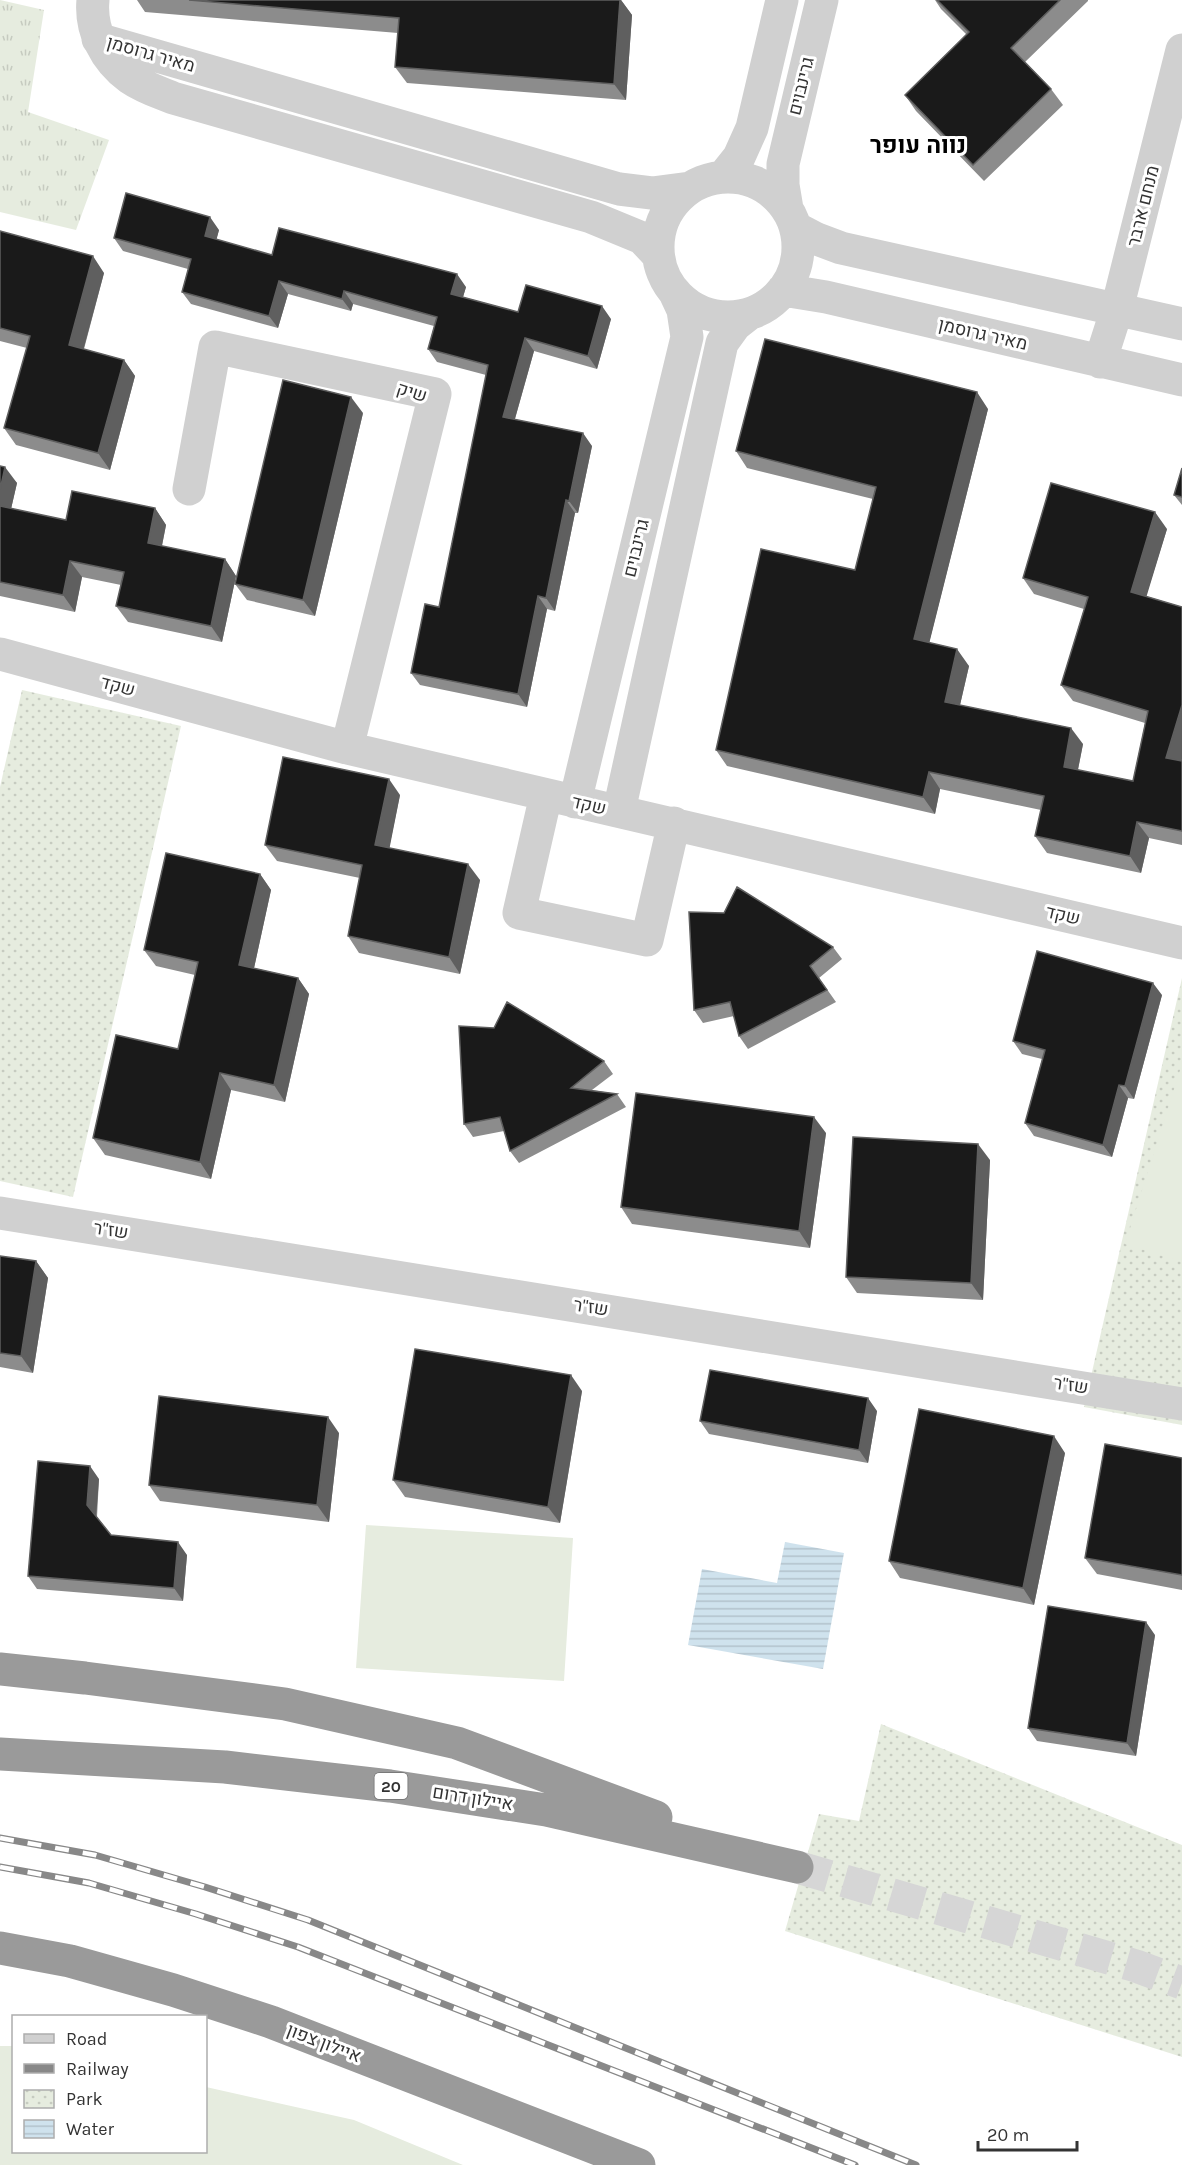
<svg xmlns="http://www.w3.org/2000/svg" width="1182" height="2165" font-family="Karla,Heebo,sans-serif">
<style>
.grass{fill:url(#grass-tufts)}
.park{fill:url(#park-dots)}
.pitch{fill:#e6ecdf}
.water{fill:url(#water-rules)}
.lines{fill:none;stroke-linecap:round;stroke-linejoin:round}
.highway-tunnel{stroke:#d6d6d6;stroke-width:33;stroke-dasharray:33 16;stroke-linecap:butt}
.minor{stroke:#d0d0d0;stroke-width:33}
.highway{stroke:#9a9a9a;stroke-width:33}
.rail-casing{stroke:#888;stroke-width:7}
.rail{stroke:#fff;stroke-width:4.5;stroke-dasharray:14;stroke-linecap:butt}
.wall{fill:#8c8c8c}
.shaded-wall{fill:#5f5f5f}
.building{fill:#1a1a1a;stroke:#5f5f5f;stroke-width:1.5}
.labels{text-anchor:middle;stroke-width:6;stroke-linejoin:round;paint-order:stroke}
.shield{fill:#fff;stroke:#707070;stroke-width:1.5}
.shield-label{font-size:16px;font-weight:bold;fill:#333}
.street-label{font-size:18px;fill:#333;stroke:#fff}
.district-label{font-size:24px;font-weight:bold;fill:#000;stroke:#fff}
</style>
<defs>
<pattern id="grass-tufts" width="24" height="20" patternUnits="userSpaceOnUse" patternTransform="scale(1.5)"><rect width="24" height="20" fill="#e6ecdf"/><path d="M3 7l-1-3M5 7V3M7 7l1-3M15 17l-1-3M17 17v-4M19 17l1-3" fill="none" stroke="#c6cbc0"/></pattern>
<pattern id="park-dots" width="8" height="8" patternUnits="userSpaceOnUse" patternTransform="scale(1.5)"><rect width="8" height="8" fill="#e6ecdf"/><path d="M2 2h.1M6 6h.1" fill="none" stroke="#c6cbc0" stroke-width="1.8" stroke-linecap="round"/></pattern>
<pattern id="water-rules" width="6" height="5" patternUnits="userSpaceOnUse" patternTransform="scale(1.5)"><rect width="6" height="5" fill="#cfe2ed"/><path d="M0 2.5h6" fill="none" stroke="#b2c2cc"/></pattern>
</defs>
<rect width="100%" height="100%" fill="#fff"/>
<path class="grass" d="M 0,0 L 44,10 L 28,112 L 109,140 L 76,230 L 0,212 Z"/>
<path class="park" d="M 22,690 L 181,726 L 73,1197 L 0,1181 L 0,787 Z
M 1182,978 L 1182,1425 L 1084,1407 Z
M 881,1724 L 1182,1845 L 1182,2057 L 785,1931 L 819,1814 L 859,1821 Z"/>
<path class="pitch" d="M 1182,1064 L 1182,1262 L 1125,1244 Z
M 366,1525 L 573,1538 L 564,1681 L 356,1668 Z
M 0,2046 L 13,2046 L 14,2152 L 206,2152 L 206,2087 L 354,2120 L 463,2165 L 0,2165 Z"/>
<path class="water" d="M 785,1542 L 844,1553 L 823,1669 L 688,1645 L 702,1569 L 777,1583 Z"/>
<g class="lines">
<path class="highway-tunnel" d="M 797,1867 L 1136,1966 L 1182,1983"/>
<path class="minor" d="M 93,0 C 90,30 105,60 130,78 C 143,87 158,92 173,98 L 591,217 L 642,238 L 658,255
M 98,39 L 619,189 L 652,193 L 690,188
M 723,177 L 739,157 L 752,128 L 782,0
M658 247a70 70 0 1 1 140 0a70 70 0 1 1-140 0Z
M 787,209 L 783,185 L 783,164 L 822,0
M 796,228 L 817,239 L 841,248 L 1182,324
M 783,290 L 826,297 L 1182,380
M 1100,362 L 1117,309 L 1182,50
M 189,489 L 215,347 L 435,394 L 347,748
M 0,654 L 347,748 L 1182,943
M 546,795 L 519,913 L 647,940 L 674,823
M 575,802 L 687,337 L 683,310 L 676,295
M 619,811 L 722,343 L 735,325 L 749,314
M 0,1213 L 1182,1404"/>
<path class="highway" d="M 0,1669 L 85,1678 L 285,1704 L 457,1743 L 656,1817
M 0,1754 L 225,1767 L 390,1786 L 546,1810 L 797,1867
M 0,1948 L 70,1961 L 173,1990 L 271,2022 L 639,2165"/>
<defs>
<path id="rail" d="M 0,1838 L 95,1855 L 205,1887 L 308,1920 L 916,2165
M 0,1867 L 89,1883 L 196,1914 L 298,1947 L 855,2165"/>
</defs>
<use href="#rail" class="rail-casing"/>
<use href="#rail" class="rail"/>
</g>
<path class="wall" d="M 137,0 L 621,0 L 632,15 L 626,100 L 407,83 L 395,67 L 398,33 L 145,12 Z
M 935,0 L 1088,0 L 1088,1 L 1025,62 L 1051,89 L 1063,105 L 984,181 L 916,111 L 905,95 L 967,35 L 941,9 Z
M 219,230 L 216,240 L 272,255 L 466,287 L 463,297 L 518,312 L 611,319 L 597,369 L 534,351 L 515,419 L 592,446 L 578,513 L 575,513 L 555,611 L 547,609 L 527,707 L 420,685 L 411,673 L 439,607 L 486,375 L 437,362 L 428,349 L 434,326 L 353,304 L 351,311 L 288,294 L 278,328 L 191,304 L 182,292 L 188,269 L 123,251 L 114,238 Z
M 0,231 L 104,273 L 84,349 L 124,360 L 135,376 L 110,470 L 16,445 L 4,428 L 27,348 L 0,341 Z
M 988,409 L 929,643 L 969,666 L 960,705 L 1083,744 L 1078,770 L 1133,781 L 1145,723 L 1073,701 L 1061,685 L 1084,609 L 1034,594 L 1023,578 L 1167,529 L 1146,596 L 1182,607 L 1182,845 L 1149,838 L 1141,873 L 1047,853 L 1035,836 L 1041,810 L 940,789 L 935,814 L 727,766 L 716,750 L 855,570 L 873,499 L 747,468 L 736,451 Z
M 363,413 L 315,616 L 247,600 L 235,584 Z
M 0,466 L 17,483 L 11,509 L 66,520 L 155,508 L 166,525 L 162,546 L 225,559 L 236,576 L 222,642 L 128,622 L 116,606 L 121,585 L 82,577 L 75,612 L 0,596 Z
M 1182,468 L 1182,505 L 1174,495 Z
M 400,795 L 389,848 L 480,880 L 460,974 L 359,953 L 348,936 L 360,878 L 277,861 L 265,845 Z
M 260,874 L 271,890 L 254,968 L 298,978 L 309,994 L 285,1102 L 231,1090 L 211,1179 L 105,1155 L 93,1138 L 178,1049 L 195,975 L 156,966 L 144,950 Z
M 833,947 L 842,959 L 819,978 L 836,1002 L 748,1049 L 739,1036 L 734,1016 L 703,1023 L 694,1010 Z
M 1162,995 L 1134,1099 L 1128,1098 L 1112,1157 L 1034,1136 L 1025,1123 L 1042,1059 L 1022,1054 L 1013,1041 Z
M 604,1061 L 613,1074 L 592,1090 L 617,1094 L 626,1107 L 519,1163 L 510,1151 L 504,1131 L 473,1137 L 464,1124 Z
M 826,1133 L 810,1248 L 632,1224 L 621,1207 Z
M 990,1160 L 983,1300 L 857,1293 L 846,1277 Z
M 0,1256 L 36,1261 L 48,1278 L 33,1373 L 0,1367 Z
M 582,1391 L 560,1523 L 405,1497 L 393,1480 Z
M 877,1411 L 868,1463 L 709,1434 L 700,1421 Z
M 339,1433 L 329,1522 L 160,1501 L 149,1485 Z
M 1065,1453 L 1034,1605 L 900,1578 L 889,1561 Z
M 1182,1458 L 1182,1590 L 1097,1574 L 1085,1558 Z
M 99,1479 L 97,1517 L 111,1535 L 187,1555 L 183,1601 L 37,1589 L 28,1576 Z
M 1155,1635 L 1136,1756 L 1037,1741 L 1028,1728 Z"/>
<path class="shaded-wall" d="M 620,0 L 621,0 L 632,15 L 626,100 L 614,84 Z
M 210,217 L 219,230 L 214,249 L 205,236 Z
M 93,256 L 104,273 L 80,362 L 69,345 Z
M 457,274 L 466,287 L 460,307 L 451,294 Z
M 279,281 L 288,294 L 278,328 L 269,316 Z
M 344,291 L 353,304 L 351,311 L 342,299 Z
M 602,306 L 611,319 L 597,369 L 588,356 Z
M 525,338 L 534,351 L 512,429 L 503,417 Z
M 124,360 L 135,376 L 110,470 L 98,453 Z
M 977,392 L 988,409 L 926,656 L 914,639 Z
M 351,397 L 363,413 L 315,616 L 303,600 Z
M 583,433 L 592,446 L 578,513 L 569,501 Z
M 5,467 L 17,483 L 8,522 L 0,511 L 0,490 Z
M 566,500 L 575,513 L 555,611 L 546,598 Z
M 155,508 L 166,525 L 159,560 L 148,543 Z
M 1155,512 L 1167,529 L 1143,608 L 1131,592 Z
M 225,559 L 236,576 L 222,642 L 211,626 Z
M 70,561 L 82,577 L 75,612 L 63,595 Z
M 538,596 L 547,609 L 527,707 L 518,694 Z
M 957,649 L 969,666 L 957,718 L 945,702 Z
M 1182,705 L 1182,759 L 1177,775 L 1166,758 Z
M 1071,728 L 1083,744 L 1075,784 L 1064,767 Z
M 929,772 L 940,789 L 935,814 L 923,797 Z
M 389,779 L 400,795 L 387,861 L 375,845 Z
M 1137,822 L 1149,838 L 1141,873 L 1130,856 Z
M 468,864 L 480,880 L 460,974 L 449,957 Z
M 260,874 L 271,890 L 251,982 L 239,965 Z
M 298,978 L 309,994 L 285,1102 L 274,1085 Z
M 1153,983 L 1162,995 L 1134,1099 L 1125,1086 Z
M 220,1073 L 231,1090 L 211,1179 L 200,1162 Z
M 1119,1085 L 1128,1098 L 1112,1157 L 1103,1145 Z
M 814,1117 L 826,1133 L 810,1248 L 799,1231 Z
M 978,1144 L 990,1160 L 983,1300 L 971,1283 Z
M 36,1261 L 48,1278 L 33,1373 L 21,1356 Z
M 571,1375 L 582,1391 L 560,1523 L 548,1507 Z
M 868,1398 L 877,1411 L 868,1463 L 859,1450 Z
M 328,1417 L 339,1433 L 329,1522 L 317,1505 Z
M 1054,1436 L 1065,1453 L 1034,1605 L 1023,1588 Z
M 90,1466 L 99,1479 L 96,1518 L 87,1505 Z
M 178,1542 L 187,1555 L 183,1601 L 174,1588 Z
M 1146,1622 L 1155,1635 L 1136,1756 L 1127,1743 Z"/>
<path class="building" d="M 189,0 L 620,0 L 614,84 L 395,67 L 399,18 Z
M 937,0 L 1060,0 L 1011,48 L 1051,89 L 973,165 L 905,95 L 969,32 Z
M 126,193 L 210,217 L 205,236 L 272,255 L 279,228 L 457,274 L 451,294 L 518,312 L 526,285 L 602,306 L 588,356 L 525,338 L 503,417 L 583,433 L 569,501 L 566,500 L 546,598 L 538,596 L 518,694 L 411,673 L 425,604 L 439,607 L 488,365 L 428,349 L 437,317 L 344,291 L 342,299 L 279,281 L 269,316 L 182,292 L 191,259 L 114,238 Z
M 0,231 L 93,256 L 69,345 L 124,360 L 98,453 L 4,428 L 30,336 L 0,328 Z
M 765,339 L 977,392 L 914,639 L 957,649 L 945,702 L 1071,728 L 1064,767 L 1133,781 L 1148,711 L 1061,685 L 1088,597 L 1023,578 L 1051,483 L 1155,512 L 1131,592 L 1182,607 L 1182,705 L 1166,758 L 1182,761 L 1182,831 L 1137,822 L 1130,856 L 1035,836 L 1044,796 L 929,772 L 923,797 L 716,750 L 761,549 L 855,570 L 876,487 L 736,451 Z
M 283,380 L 351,397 L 303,600 L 235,584 Z
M 0,466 L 5,467 L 0,490 Z
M 1182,468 L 1182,497 L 1174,495 Z
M 72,491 L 155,508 L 148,543 L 225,559 L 211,626 L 116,606 L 124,572 L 70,561 L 63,595 L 0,582 L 0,506 L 66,520 Z
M 283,757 L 389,779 L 375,845 L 468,864 L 449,957 L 348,936 L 362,865 L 265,845 Z
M 166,853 L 260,874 L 239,965 L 298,978 L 274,1085 L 220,1073 L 200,1162 L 93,1138 L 116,1035 L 178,1049 L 198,962 L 144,950 Z
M 737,887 L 833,947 L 810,966 L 827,990 L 739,1036 L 730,1002 L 694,1010 L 689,912 L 724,913 Z
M 1037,951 L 1153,983 L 1125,1086 L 1119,1085 L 1103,1145 L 1025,1123 L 1045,1050 L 1013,1041 Z
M 507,1002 L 604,1061 L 571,1088 L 617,1094 L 510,1151 L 500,1117 L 464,1124 L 459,1026 L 494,1028 Z
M 636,1093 L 814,1117 L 799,1231 L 621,1207 Z
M 853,1137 L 978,1144 L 971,1283 L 846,1277 Z
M 0,1256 L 36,1261 L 21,1356 L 0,1353 Z
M 415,1349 L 571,1375 L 548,1507 L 393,1480 Z
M 710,1370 L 868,1398 L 859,1450 L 700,1421 Z
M 159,1396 L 328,1417 L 317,1505 L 149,1485 Z
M 919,1409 L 1054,1436 L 1023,1588 L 889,1561 Z
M 1105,1444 L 1182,1458 L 1182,1575 L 1085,1558 Z
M 38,1461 L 90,1466 L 87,1505 L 111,1535 L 178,1542 L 174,1588 L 28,1576 Z
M 1048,1606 L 1146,1622 L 1127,1743 L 1028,1728 Z"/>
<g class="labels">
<rect class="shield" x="374.5" y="1773" width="33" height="26" rx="4.5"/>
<g class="shield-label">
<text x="391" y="1792">20</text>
</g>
<g class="street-label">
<text transform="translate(151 54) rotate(16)" y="6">מאיר גרוסמן</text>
<text transform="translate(801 86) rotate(-76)" y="6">גרינבוים</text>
<text transform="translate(1143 206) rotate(-76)" y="6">מנחם ארבר</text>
<text transform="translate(983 334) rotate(13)" y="6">מאיר גרוסמן</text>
<text transform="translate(412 392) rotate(17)" y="6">שיק</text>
<text transform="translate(636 548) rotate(-76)" y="6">גרינבוים</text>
<text transform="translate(118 686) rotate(15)" y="6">שקד</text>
<text transform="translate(589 805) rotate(13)" y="6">שקד</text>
<text transform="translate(1063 915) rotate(13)" y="6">שקד</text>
<text transform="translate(111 1230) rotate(9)" y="6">שז"ר</text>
<text transform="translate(591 1307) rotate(9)" y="6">שז"ר</text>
<text transform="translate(1071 1385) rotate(9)" y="6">שז"ר</text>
<text transform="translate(473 1798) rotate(9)" y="6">איילון דרום</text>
<text transform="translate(324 2043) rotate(21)" y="6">איילון צפון</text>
</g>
<g class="district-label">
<text x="918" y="153">נווה עופר</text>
</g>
</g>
<rect x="12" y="2015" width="195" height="138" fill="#ffffff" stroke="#adadad" stroke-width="1.5"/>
<rect x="24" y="2034" width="30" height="9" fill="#d0d0d0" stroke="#adadad" stroke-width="1.5"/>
<text x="66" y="2045" font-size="18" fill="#333333">Road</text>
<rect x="24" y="2064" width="30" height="9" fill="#888888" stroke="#adadad" stroke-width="1.5"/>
<text x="66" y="2075" font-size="18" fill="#333333">Railway</text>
<rect x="24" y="2090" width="30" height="18" fill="url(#park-dots)" stroke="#adadad" stroke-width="1.5"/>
<text x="66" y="2105" font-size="18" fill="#333333">Park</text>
<rect x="24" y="2120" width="30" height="18" fill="url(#water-rules)" stroke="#adadad" stroke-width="1.5"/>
<text x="66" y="2135" font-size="18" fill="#333333">Water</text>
<path d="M978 2141v9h99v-9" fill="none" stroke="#333333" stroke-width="3"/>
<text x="987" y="2141" font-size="18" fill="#333333" stroke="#ffffff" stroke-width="4.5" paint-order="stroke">20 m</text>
</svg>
